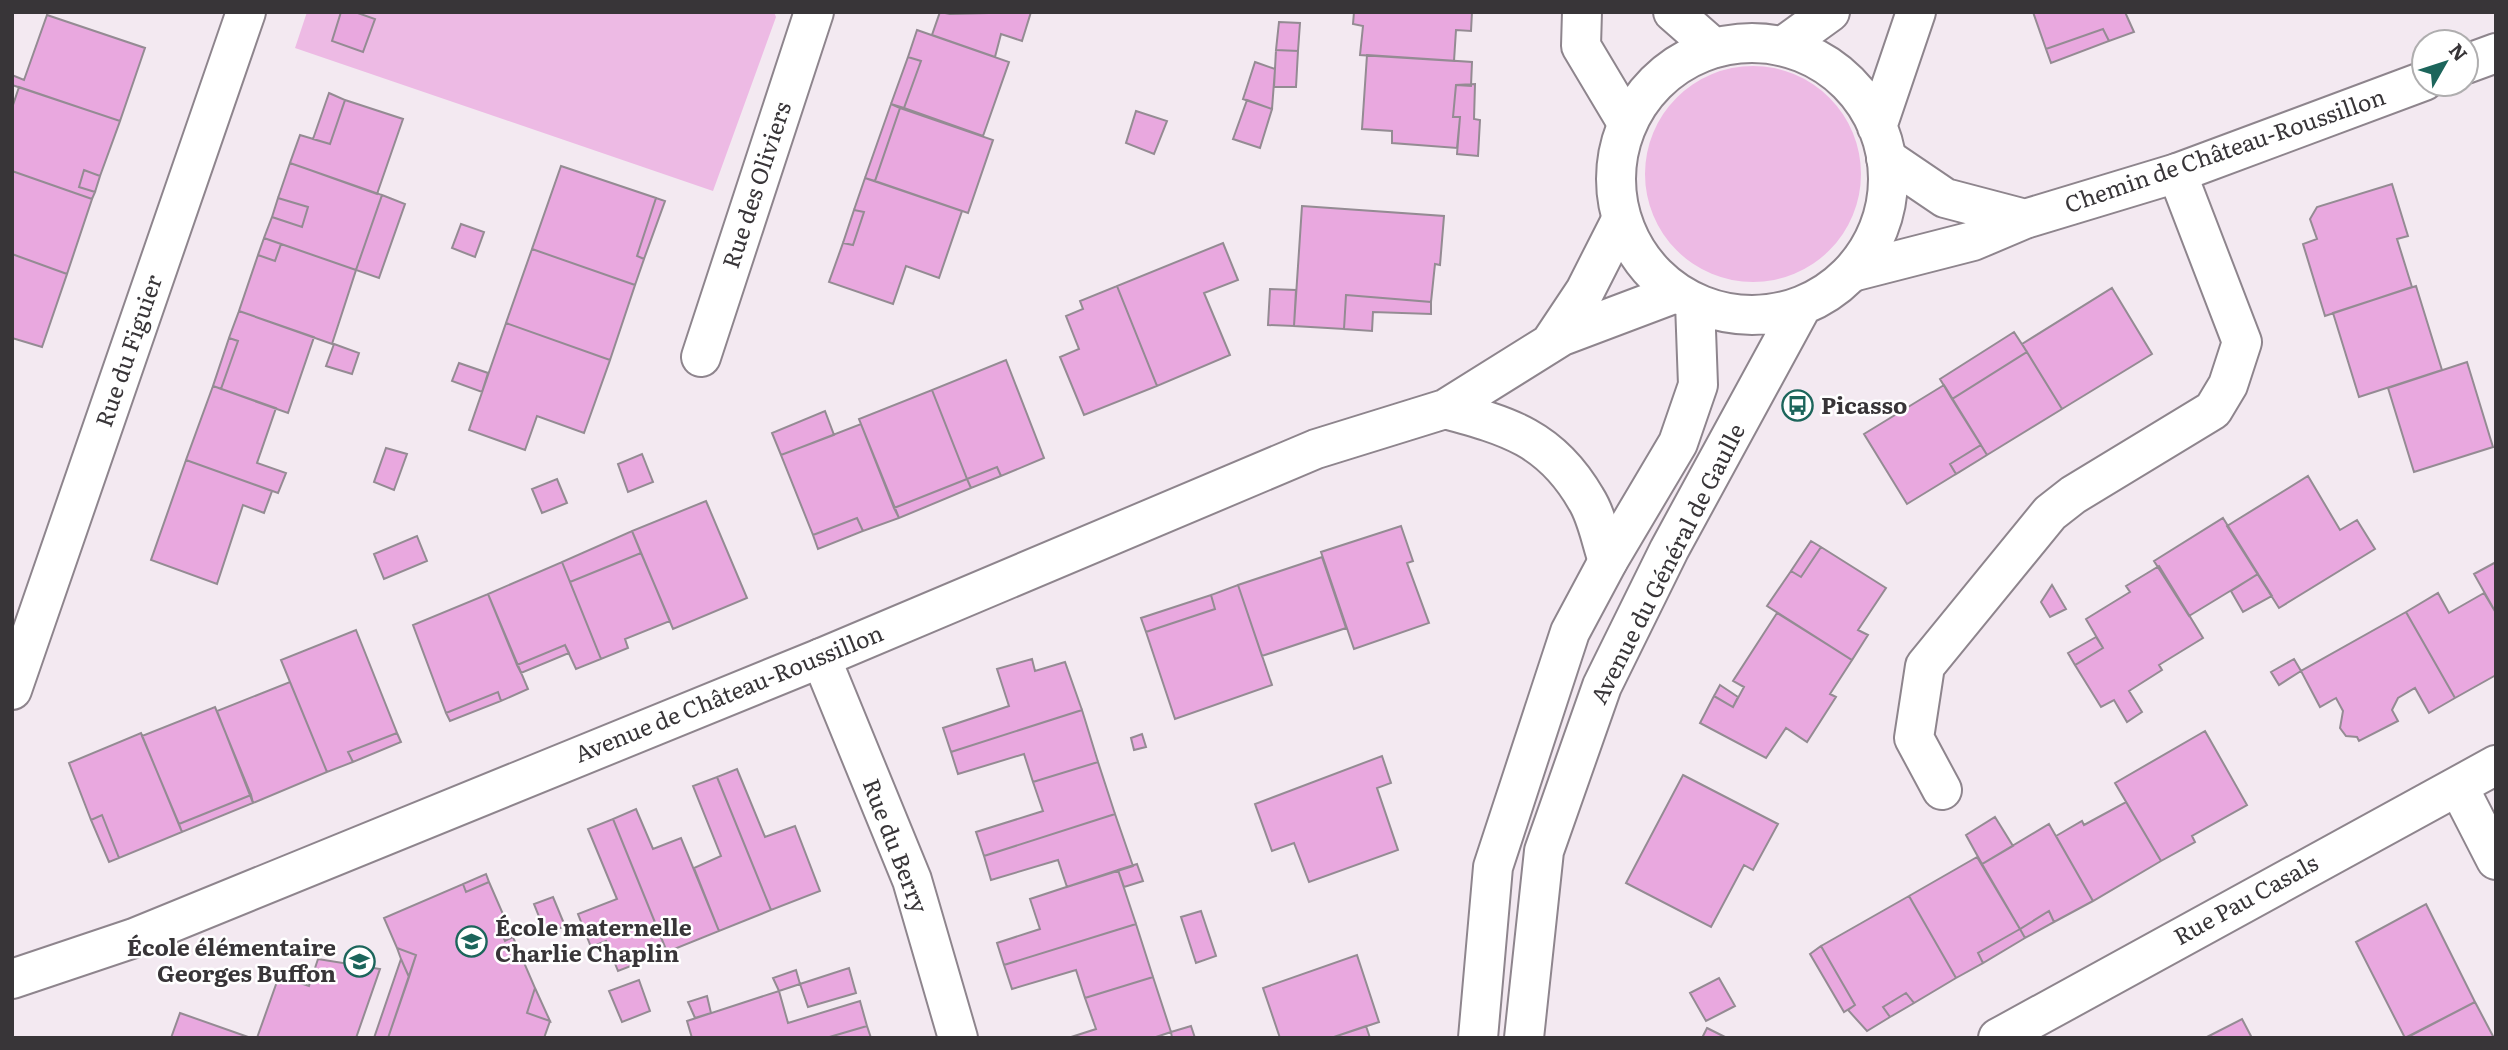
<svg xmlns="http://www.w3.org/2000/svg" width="2508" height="1050" font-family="Literata,serif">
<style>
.green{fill:#edbae4}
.building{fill:#e9a8df;stroke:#948b93;stroke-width:2}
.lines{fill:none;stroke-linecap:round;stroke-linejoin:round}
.minor-casing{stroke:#8e858d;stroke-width:42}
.tertiary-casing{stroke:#8e858d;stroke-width:42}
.secondary-casing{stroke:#8e858d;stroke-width:42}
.minor{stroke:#fff;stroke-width:38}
.tertiary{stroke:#fff;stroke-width:38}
.secondary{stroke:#fff;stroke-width:38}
.labels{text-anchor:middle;stroke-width:5;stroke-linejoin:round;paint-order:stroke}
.street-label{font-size:23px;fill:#383538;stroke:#fff}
.poi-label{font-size:23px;font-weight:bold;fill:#383538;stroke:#fff;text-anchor:start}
</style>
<rect width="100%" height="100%" fill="#f3e9f1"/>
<path class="green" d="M 307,12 L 774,12 L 776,17 L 713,191 L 295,48 Z
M1645 174a108 108 0 1 1 216 0a108 108 0 1 1-216 0Z"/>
<path class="building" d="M 341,12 L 355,12 L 375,19 L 363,52 L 332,41 Z
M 940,12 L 950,14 L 1031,12 L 1022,41 L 1001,34 L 995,57 L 932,35 Z
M 1354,12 L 1472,12 L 1471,31 L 1456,30 L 1454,61 L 1360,55 L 1363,26 L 1353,24 Z
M 2033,12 L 2125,12 L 2134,32 L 2109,41 L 2103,29 L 2046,49 Z
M 47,15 L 145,48 L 120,121 L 12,85 L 12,75 L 24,80 Z
M 1279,22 L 1300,23 L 1298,51 L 1276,50 Z
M 2103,29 L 2109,41 L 2051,63 L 2046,49 Z
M 917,30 L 1009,62 L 983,136 L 904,108 L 921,61 L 908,57 Z
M 1276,50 L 1298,51 L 1296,87 L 1274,87 Z
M 1367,55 L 1472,62 L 1471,86 L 1456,85 L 1453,117 L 1460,117 L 1457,148 L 1392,143 L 1392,131 L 1362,129 Z
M 908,57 L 921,61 L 904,108 L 891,104 Z
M 1255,62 L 1275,69 L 1272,109 L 1243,99 Z
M 1475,84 L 1474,119 L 1480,120 L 1478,156 L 1457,154 L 1460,117 L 1453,117 L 1456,85 Z
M 19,87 L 120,121 L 100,176 L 84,170 L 79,187 L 95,192 L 92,199 L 12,171 L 12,108 Z
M 329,93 L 345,100 L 330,144 L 313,139 Z
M 345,100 L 403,119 L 377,194 L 290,163 L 300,135 L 330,144 Z
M 1247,100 L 1272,109 L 1260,148 L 1233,139 Z
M 891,104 L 900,108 L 875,181 L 865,178 Z
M 900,108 L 993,140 L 968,213 L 875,181 Z
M 1136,111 L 1167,121 L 1154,154 L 1126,143 Z
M 290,163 L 382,195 L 356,270 L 264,238 L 272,217 L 302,227 L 308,207 L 278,198 Z
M 561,166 L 656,198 L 637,256 L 644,259 L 635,285 L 532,249 Z
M 84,170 L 100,176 L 95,192 L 79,187 Z
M 12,171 L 92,199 L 67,274 L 12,254 Z
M 865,178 L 962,211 L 939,278 L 906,266 L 893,304 L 829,282 L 843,243 L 853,245 L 864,212 L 854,210 Z
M 2392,184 L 2408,236 L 2397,239 L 2412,287 L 2325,316 L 2303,244 L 2317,239 L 2310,219 L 2317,207 Z
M 382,195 L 405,204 L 379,278 L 356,270 Z
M 278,198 L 308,207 L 302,227 L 272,217 Z
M 656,198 L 665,201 L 644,259 L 637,256 Z
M 1302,206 L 1444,216 L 1440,265 L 1435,264 L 1431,302 L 1346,295 L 1344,329 L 1294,326 Z
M 854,210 L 864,212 L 853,245 L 843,243 Z
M 461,224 L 484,232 L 475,257 L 452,248 Z
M 264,238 L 281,244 L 275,261 L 258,255 Z
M 1223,243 L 1238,280 L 1204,293 L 1230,355 L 1157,386 L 1117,286 Z
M 281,244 L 356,270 L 332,344 L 239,311 L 258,255 L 275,261 Z
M 532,249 L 635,285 L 610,360 L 506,323 Z
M 12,254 L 67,274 L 42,347 L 12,338 Z
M 1117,286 L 1157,386 L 1084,415 L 1060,357 L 1079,349 L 1066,316 L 1083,309 L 1080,301 Z
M 2416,286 L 2442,370 L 2359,397 L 2333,313 Z
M 2112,288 L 2152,354 L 2062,409 L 2022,344 Z
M 1270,289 L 1296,290 L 1294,326 L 1268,325 Z
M 1346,295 L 1431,302 L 1431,314 L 1373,312 L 1372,331 L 1344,329 Z
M 239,311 L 314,337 L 288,413 L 221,389 L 238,341 L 229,338 Z
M 506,323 L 610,360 L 584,433 L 537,416 L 525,450 L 469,430 Z
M 2014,332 L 2027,352 L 1952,399 L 1940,379 Z
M 229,338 L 238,341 L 221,389 L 213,386 Z
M 334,344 L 359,353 L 352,374 L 326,366 Z
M 2027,352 L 2062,409 L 1987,455 L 1952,399 Z
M 1006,360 L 1044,458 L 1001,476 L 997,467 L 967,479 L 932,390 Z
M 2467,362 L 2493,447 L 2414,472 L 2388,388 Z
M 459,363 L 488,373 L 482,392 L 452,381 Z
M 1944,385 L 1981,445 L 1950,464 L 1956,474 L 1907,504 L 1864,434 Z
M 213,386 L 276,408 L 257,463 L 286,473 L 278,493 L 186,460 Z
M 932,390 L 967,479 L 894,508 L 859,419 Z
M 825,411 L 834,435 L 781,455 L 772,433 Z
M 861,424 L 899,518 L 863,531 L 857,518 L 813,535 L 781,455 Z
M 1981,445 L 1987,455 L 1956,474 L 1950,464 Z
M 386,448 L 407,454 L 394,490 L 374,482 Z
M 642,454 L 653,482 L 628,492 L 618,464 Z
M 186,460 L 272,491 L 264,513 L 243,505 L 217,584 L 151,560 Z
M 997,467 L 1001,476 L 971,488 L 967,479 Z
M 2308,476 L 2340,530 L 2357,520 L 2375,549 L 2279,608 L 2227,526 Z
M 557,479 L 567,503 L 542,513 L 532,489 Z
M 967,479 L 971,488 L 899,518 L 894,508 Z
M 706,501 L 747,598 L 673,629 L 632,531 Z
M 857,518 L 863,531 L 818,549 L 813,535 Z
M 2223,518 L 2258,574 L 2189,616 L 2154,561 Z
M 1401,526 L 1413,561 L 1407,563 L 1429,623 L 1354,649 L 1321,552 Z
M 632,531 L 641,553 L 570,582 L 562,562 Z
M 417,536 L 427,561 L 384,579 L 374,554 Z
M 1811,541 L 1821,547 L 1801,577 L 1791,571 Z
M 1821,547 L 1886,588 L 1858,630 L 1868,635 L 1852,660 L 1767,606 L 1791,571 L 1801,577 Z
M 641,553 L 670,621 L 625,639 L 628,648 L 601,659 L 570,582 Z
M 1322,557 L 1346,628 L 1262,656 L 1238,585 Z
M 562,562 L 601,659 L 576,669 L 565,645 L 517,665 L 488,594 Z
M 2496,562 L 2496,613 L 2474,574 Z
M 2159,566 L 2203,638 L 2159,665 L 2162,670 L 2129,691 L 2142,712 L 2127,722 L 2114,700 L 2101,707 L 2075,665 L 2103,648 L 2086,619 L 2130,592 L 2126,586 Z
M 2258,574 L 2272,596 L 2243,612 L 2231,591 Z
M 1238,585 L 1272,685 L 1175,719 L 1146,632 L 1215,609 L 1211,595 Z
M 2052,585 L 2066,609 L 2050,617 L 2041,602 Z
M 2438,593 L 2449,613 L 2484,593 L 2496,613 L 2496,675 L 2455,698 L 2406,612 Z
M 488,594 L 528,689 L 501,701 L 498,692 L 446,713 L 413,625 Z
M 1211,595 L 1215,609 L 1146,632 L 1141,618 Z
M 2406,612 L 2455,698 L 2429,713 L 2415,688 L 2398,698 L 2392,710 L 2398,721 L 2359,741 L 2357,737 L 2346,736 L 2340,728 L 2343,711 L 2336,698 L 2320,707 L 2301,671 Z
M 1777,613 L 1852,660 L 1830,694 L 1836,697 L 1807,742 L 1786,728 L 1766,758 L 1700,723 L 1714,696 L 1733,707 L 1744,687 L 1733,681 Z
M 356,630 L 397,733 L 348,752 L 353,762 L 327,772 L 281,660 Z
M 2096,637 L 2103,648 L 2075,665 L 2068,653 Z
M 565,645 L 569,653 L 521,673 L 517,665 Z
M 1032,659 L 1035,671 L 1065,662 L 1082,710 L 951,752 L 943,728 L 1009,706 L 997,669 Z
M 2294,659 L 2301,671 L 2279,685 L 2271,672 Z
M 290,682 L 327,772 L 253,803 L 217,711 Z
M 1720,685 L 1738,697 L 1733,707 L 1714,696 Z
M 498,692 L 501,701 L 450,721 L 446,713 Z
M 215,707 L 251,795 L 179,824 L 142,736 Z
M 1082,710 L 1098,762 L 1033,782 L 1024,754 L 958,774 L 951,752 Z
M 2205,731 L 2247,805 L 2192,836 L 2195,842 L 2161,861 L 2115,783 Z
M 141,733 L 182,832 L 119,858 L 102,815 L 91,820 L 69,763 Z
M 397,733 L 401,742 L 353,762 L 348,752 Z
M 1142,734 L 1146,747 L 1134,750 L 1131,738 Z
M 1382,756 L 1391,783 L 1377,788 L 1398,850 L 1309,882 L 1294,843 L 1272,851 L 1255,804 Z
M 1098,762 L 1115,814 L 984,856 L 976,832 L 1043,811 L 1033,782 Z
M 737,769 L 765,837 L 795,826 L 820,891 L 771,910 L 717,777 Z
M 1683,775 L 1778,824 L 1753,870 L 1744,865 L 1711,927 L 1626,883 Z
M 717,777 L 771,910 L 719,931 L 694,868 L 721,856 L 693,786 Z
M 251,795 L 253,803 L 182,832 L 179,824 Z
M 2126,802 L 2161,861 L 2093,901 L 2056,836 L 2082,821 L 2084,825 Z
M 636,809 L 653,849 L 681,838 L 719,931 L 667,952 L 613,819 Z
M 1115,814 L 1133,866 L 1067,887 L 1058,860 L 991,880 L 984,856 Z
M 102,815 L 119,858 L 109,862 L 91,820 Z
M 1995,817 L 2013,846 L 1982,864 L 1966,835 Z
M 613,819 L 667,952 L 618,971 L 606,941 L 591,947 L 578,914 L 617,899 L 588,829 Z
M 2049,824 L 2093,901 L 2054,922 L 2049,911 L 2020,929 L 1982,864 Z
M 1977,857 L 2020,929 L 1978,953 L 1983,963 L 1956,978 L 1909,896 Z
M 1137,864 L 1143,881 L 1124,887 L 1118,870 Z
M 1118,870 L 1136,924 L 1004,965 L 997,943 L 1040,929 L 1030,899 Z
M 486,874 L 489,882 L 466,892 L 463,884 Z
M 489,882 L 506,921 L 498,925 L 505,941 L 513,937 L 535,988 L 527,1013 L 550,1021 L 544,1038 L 388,1038 L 416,955 L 397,948 L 384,918 L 463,884 L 466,892 Z
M 1909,896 L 1956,978 L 1914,1003 L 1906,993 L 1883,1007 L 1890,1017 L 1867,1031 L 1848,1010 L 1855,1005 L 1821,946 Z
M 553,897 L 565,926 L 546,934 L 534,904 Z
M 2426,904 L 2475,1002 L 2405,1038 L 2356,942 Z
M 1201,911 L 1216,956 L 1196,963 L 1181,917 Z
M 2049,911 L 2054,922 L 2025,938 L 2020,929 Z
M 506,921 L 513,937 L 505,941 L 498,925 Z
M 1136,924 L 1153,977 L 1085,998 L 1076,970 L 1012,989 L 1004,965 Z
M 2020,929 L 2025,938 L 1983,963 L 1978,953 Z
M 1821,946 L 1855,1005 L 1844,1012 L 1810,954 Z
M 397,948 L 416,955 L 409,977 L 401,959 Z
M 1357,955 L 1379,1022 L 1331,1038 L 1280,1038 L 1263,988 Z
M 318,959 L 380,969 L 356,1038 L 257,1038 L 279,976 L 309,986 Z
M 401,959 L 409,977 L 388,1038 L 374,1038 Z
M 849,968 L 856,993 L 808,1007 L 800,984 Z
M 796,970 L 800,984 L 779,991 L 773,978 Z
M 1153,977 L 1171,1032 L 1153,1038 L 1068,1038 L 1096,1029 L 1085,998 Z
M 1719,978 L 1735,1006 L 1706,1021 L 1690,993 Z
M 639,980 L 650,1011 L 622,1022 L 609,991 Z
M 535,988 L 550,1021 L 527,1013 Z
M 779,991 L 788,1023 L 860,1001 L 867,1026 L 826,1038 L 692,1038 L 687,1021 Z
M 1906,993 L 1914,1003 L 1890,1017 L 1883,1007 Z
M 707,996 L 711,1013 L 695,1018 L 688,1002 Z
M 2475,1002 L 2494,1038 L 2406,1038 Z
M 180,1013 L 251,1038 L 171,1038 Z
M 2242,1019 L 2252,1038 L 2205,1038 Z
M 867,1026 L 871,1038 L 826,1038 Z
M 1191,1026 L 1195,1038 L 1172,1038 L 1171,1032 Z
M 1366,1026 L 1370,1038 L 1331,1038 Z
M 1707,1028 L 1727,1038 L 1702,1038 Z"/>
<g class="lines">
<defs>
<path id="minor" d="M 1582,12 L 1581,46 L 1627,123
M 1673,12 L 1714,48
M 701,357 L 814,12
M 821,658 L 912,880 L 958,1038
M 12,690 L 246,12
M 2458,786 L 2496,860
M 1942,790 L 1914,738 L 1925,666 L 2050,513 L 2073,495 L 2213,410 L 2228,385 L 2242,342 L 2177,173
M 1998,1038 L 2496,765"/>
<path id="tertiary" d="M 2466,64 L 2496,53
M 1886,158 L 1945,198 L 2025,219
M 1852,272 L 1973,241 L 2025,219 L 2177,173 L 2424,81
M 1551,342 L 1585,291 L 1621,220
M 1445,409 C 1508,426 1551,438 1586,499 C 1597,516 1601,541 1608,561
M 12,979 L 134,938 L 821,658 L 1316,449 L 1445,409 L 1562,336 L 1676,293"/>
<path id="secondary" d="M1616 179a136 136 0 1 1 272 0a136 136 0 1 1-272 0Z
M 1783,46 L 1830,12
M 1877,127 L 1916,12
M 1478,1038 L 1493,867 L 1570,632 L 1608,561 L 1678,443 L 1698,385 L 1695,303
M 1524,1038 L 1544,851 L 1602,686 L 1669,550 L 1802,306"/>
</defs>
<use href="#minor" class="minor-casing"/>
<use href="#tertiary" class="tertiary-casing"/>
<use href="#secondary" class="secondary-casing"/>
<use href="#minor" class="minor"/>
<use href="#tertiary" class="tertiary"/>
<use href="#secondary" class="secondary"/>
</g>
<defs>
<symbol id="bus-ring" viewBox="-11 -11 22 22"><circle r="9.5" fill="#fff" stroke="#1c655b" stroke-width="1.5"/><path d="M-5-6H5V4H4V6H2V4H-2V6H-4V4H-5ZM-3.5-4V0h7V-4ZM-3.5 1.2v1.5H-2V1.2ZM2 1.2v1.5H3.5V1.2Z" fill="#1c655b"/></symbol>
<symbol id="school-ring" viewBox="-11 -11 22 22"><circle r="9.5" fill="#fff" stroke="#1c655b" stroke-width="1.5"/><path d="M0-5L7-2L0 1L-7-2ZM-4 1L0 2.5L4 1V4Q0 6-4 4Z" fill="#1c655b"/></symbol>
</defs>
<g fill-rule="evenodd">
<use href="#bus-ring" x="1780" y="388" width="35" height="35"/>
<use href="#school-ring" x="454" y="924" width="35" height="35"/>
<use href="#school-ring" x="342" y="944" width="35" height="35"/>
</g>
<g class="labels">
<g class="street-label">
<text transform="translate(2225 151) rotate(-19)" y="8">Chemin de Château-Roussillon</text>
<text transform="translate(757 185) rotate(-72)" y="8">Rue des Oliviers</text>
<text transform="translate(129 351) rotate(-71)" y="8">Rue du Figuier</text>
<text transform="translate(1668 564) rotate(-63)" y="8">Avenue du Général de Gaulle</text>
<text transform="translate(729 694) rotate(-22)" y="8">Avenue de Château-Roussillon</text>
<text transform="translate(895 846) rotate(69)" y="8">Rue du Berry</text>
<text transform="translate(2246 900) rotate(-29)" y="8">Rue Pau Casals</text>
</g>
<g class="poi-label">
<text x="1821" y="414">Picasso</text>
<text x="495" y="936">École maternelle<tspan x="495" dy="26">Charlie Chaplin</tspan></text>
<text x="336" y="956" text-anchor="end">École élémentaire<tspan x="336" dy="26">Georges Buffon</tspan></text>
</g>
</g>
<rect width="2508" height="1050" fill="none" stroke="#383538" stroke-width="28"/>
<g transform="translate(2445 63) rotate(51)"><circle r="33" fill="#ffffff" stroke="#afaeaf" stroke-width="2"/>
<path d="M0-5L12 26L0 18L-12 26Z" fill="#1c655b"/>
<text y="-10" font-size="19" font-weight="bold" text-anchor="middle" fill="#383538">N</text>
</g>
</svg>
